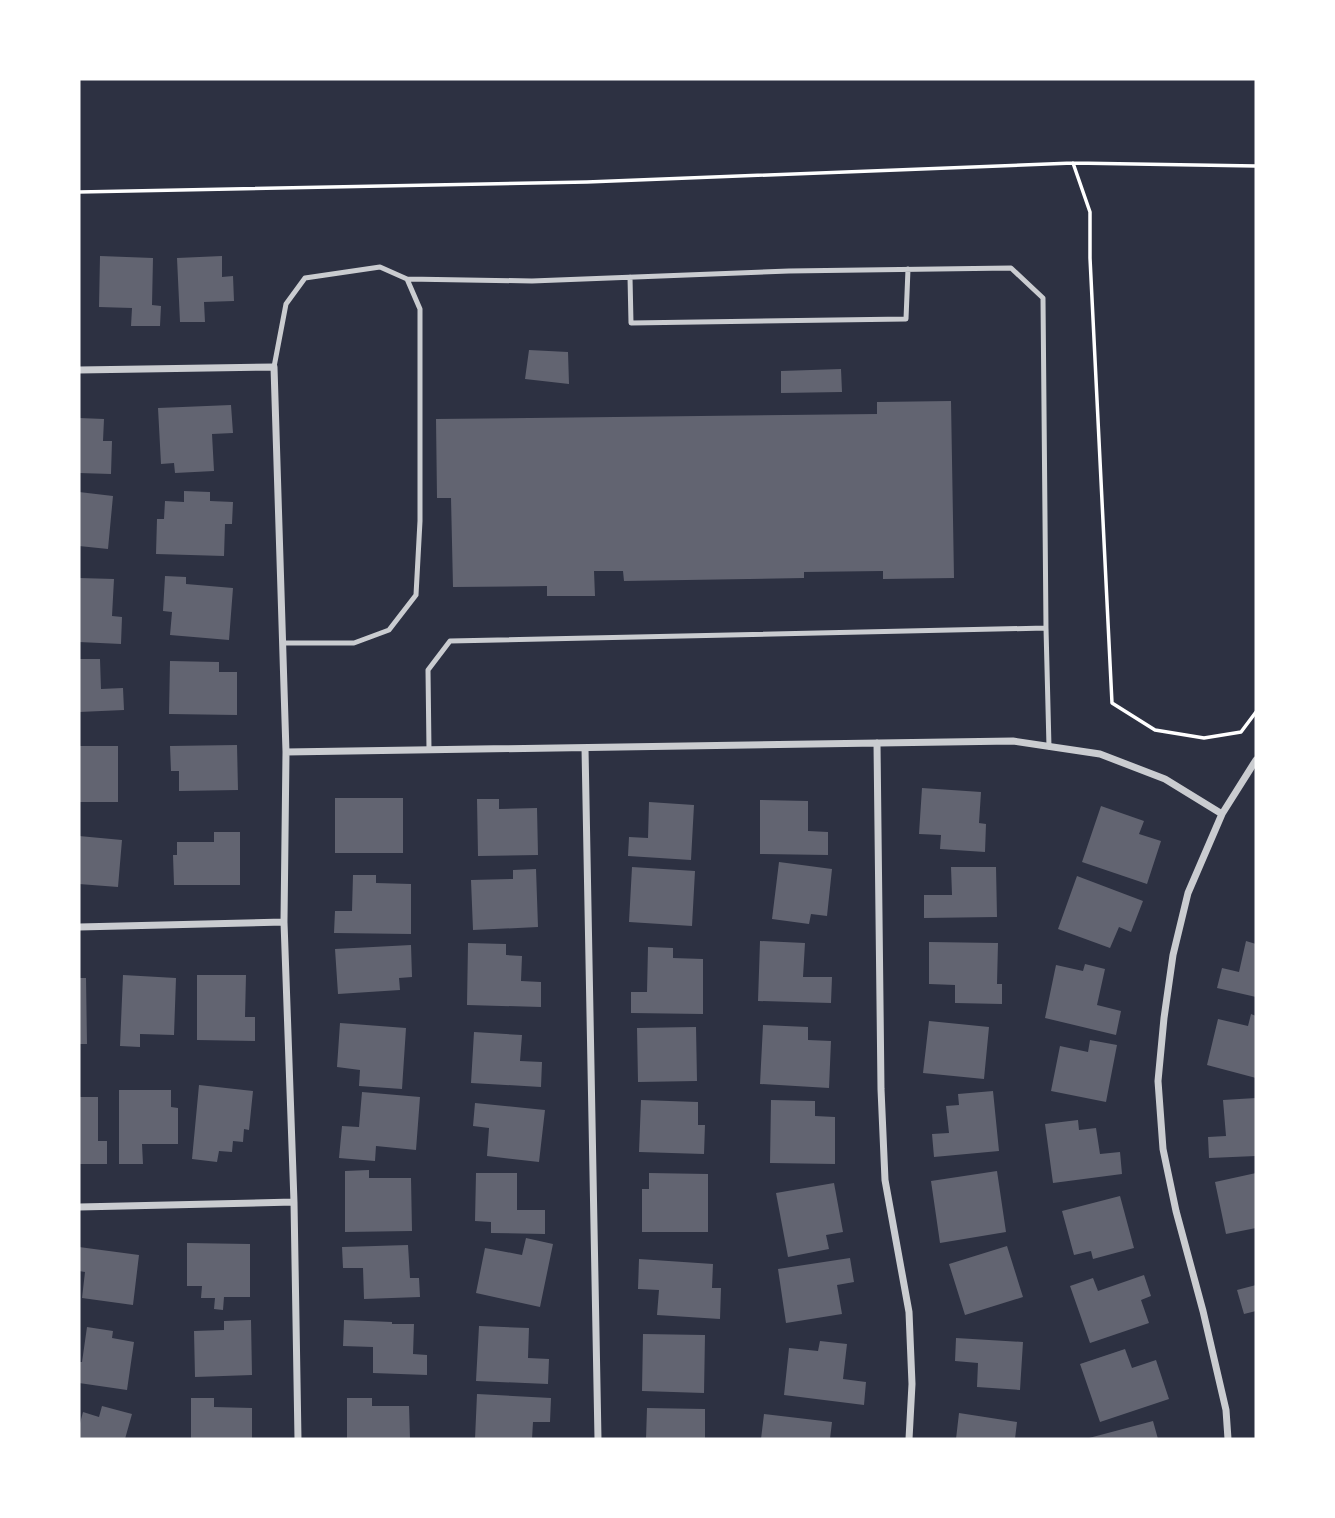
<svg xmlns="http://www.w3.org/2000/svg" width="1335" height="1518" font-family="Lora,serif">
<style>
.building{fill:#626471}
.lines{fill:none;stroke-linecap:round;stroke-linejoin:round}
.path{stroke:#fff;stroke-width:3.5}
.service{stroke:#caccd0;stroke-width:5}
.minor{stroke:#caccd0;stroke-width:7}
</style>
<rect width="100%" height="100%" fill="#2d3142"/>
<path class="building" d="M 100,256 L 153,258 L 152,305 L 161,306 L 160,326 L 131,326 L 132,308 L 99,307 Z
M 222,256 L 222,277 L 233,276 L 234,301 L 204,302 L 205,322 L 180,322 L 177,258 Z
M 529,350 L 568,352 L 569,384 L 525,379 Z
M 841,369 L 842,392 L 781,393 L 781,371 Z
M 951,401 L 954,578 L 883,579 L 883,571 L 804,572 L 804,578 L 624,581 L 623,571 L 594,571 L 595,596 L 547,596 L 547,586 L 453,587 L 451,498 L 437,498 L 436,419 L 877,414 L 877,402 Z
M 231,405 L 233,433 L 212,434 L 214,471 L 175,473 L 174,463 L 161,464 L 158,408 Z
M 79,418 L 104,419 L 103,441 L 112,441 L 111,474 L 79,473 Z
M 184,491 L 210,492 L 210,501 L 233,502 L 232,524 L 225,524 L 224,556 L 156,554 L 157,519 L 164,519 L 165,501 L 184,502 Z
M 79,492 L 113,496 L 108,549 L 79,546 Z
M 165,576 L 186,577 L 186,584 L 233,588 L 229,640 L 170,635 L 172,612 L 163,611 Z
M 79,578 L 114,579 L 112,616 L 122,617 L 121,644 L 79,642 Z
M 79,659 L 100,659 L 101,689 L 123,688 L 124,710 L 79,712 Z
M 170,661 L 219,662 L 219,672 L 237,672 L 237,715 L 169,714 Z
M 237,745 L 238,790 L 179,791 L 179,771 L 171,771 L 170,746 Z
M 79,746 L 118,746 L 118,802 L 79,802 Z
M 922,788 L 981,792 L 979,823 L 986,824 L 985,852 L 940,849 L 941,835 L 919,834 Z
M 335,798 L 403,798 L 403,853 L 335,853 Z
M 477,799 L 499,799 L 499,809 L 537,808 L 538,855 L 478,856 Z
M 760,800 L 808,801 L 808,831 L 828,832 L 828,855 L 760,854 Z
M 649,802 L 694,805 L 691,860 L 628,856 L 629,837 L 648,838 Z
M 1101,806 L 1144,821 L 1139,834 L 1161,841 L 1147,884 L 1082,862 Z
M 214,832 L 240,832 L 240,885 L 174,885 L 173,855 L 177,855 L 177,842 L 214,842 Z
M 79,836 L 122,840 L 118,887 L 79,884 Z
M 779,862 L 832,869 L 827,916 L 811,914 L 809,924 L 772,919 Z
M 632,867 L 695,871 L 692,926 L 629,922 Z
M 951,867 L 996,867 L 997,917 L 924,918 L 924,895 L 952,895 Z
M 536,869 L 538,927 L 473,930 L 471,880 L 513,879 L 513,870 Z
M 353,875 L 376,875 L 376,883 L 411,884 L 411,934 L 334,933 L 335,911 L 352,911 Z
M 1077,876 L 1143,901 L 1131,932 L 1119,927 L 1110,948 L 1058,929 Z
M 760,941 L 805,943 L 803,977 L 832,977 L 831,1003 L 758,1001 Z
M 1246,941 L 1256,944 L 1256,997 L 1217,988 L 1222,968 L 1239,972 Z
M 929,942 L 998,943 L 997,984 L 1002,984 L 1002,1004 L 955,1003 L 955,985 L 929,984 Z
M 468,943 L 506,944 L 506,955 L 522,956 L 521,981 L 541,982 L 541,1007 L 467,1005 Z
M 411,945 L 412,977 L 399,978 L 400,990 L 338,994 L 335,949 Z
M 648,947 L 673,948 L 673,958 L 703,959 L 703,1014 L 631,1013 L 631,992 L 647,992 Z
M 1085,964 L 1105,969 L 1097,1005 L 1121,1011 L 1116,1035 L 1045,1018 L 1056,965 L 1083,971 Z
M 123,975 L 176,978 L 174,1035 L 140,1034 L 140,1047 L 120,1046 Z
M 197,975 L 246,975 L 245,1017 L 255,1017 L 255,1041 L 197,1040 Z
M 79,978 L 86,978 L 87,1044 L 79,1044 Z
M 1251,1014 L 1256,1016 L 1256,1078 L 1207,1065 L 1218,1019 L 1248,1026 Z
M 929,1021 L 989,1027 L 984,1079 L 923,1073 Z
M 340,1023 L 406,1028 L 402,1089 L 359,1086 L 360,1070 L 337,1067 Z
M 763,1025 L 808,1027 L 808,1040 L 831,1041 L 829,1088 L 760,1084 Z
M 696,1027 L 697,1081 L 638,1082 L 637,1028 Z
M 474,1032 L 522,1035 L 520,1061 L 542,1062 L 541,1087 L 471,1083 Z
M 1090,1040 L 1117,1045 L 1106,1102 L 1051,1091 L 1060,1046 L 1088,1052 Z
M 199,1085 L 253,1091 L 249,1130 L 244,1129 L 243,1142 L 233,1141 L 232,1152 L 219,1151 L 217,1162 L 192,1159 Z
M 119,1090 L 171,1090 L 171,1107 L 178,1108 L 178,1144 L 142,1144 L 143,1164 L 119,1164 Z
M 993,1091 L 999,1151 L 934,1157 L 932,1134 L 949,1133 L 946,1106 L 959,1105 L 958,1094 Z
M 362,1092 L 420,1097 L 416,1150 L 376,1146 L 375,1161 L 339,1158 L 342,1126 L 359,1127 Z
M 79,1097 L 98,1097 L 98,1141 L 107,1141 L 107,1164 L 79,1164 Z
M 1256,1098 L 1256,1156 L 1209,1158 L 1208,1137 L 1226,1136 L 1223,1100 Z
M 641,1100 L 698,1102 L 698,1125 L 705,1125 L 704,1154 L 639,1152 Z
M 771,1100 L 815,1101 L 815,1116 L 835,1117 L 835,1164 L 770,1163 Z
M 475,1103 L 545,1110 L 539,1162 L 487,1156 L 489,1128 L 473,1126 Z
M 1078,1120 L 1079,1130 L 1096,1128 L 1100,1154 L 1120,1152 L 1122,1174 L 1053,1183 L 1045,1124 Z
M 369,1170 L 369,1178 L 411,1178 L 412,1231 L 345,1232 L 345,1171 Z
M 997,1171 L 1006,1232 L 940,1243 L 931,1181 Z
M 476,1173 L 517,1173 L 517,1210 L 545,1210 L 545,1234 L 491,1233 L 491,1222 L 475,1221 Z
M 649,1173 L 708,1174 L 708,1232 L 642,1232 L 642,1189 L 649,1189 Z
M 1256,1173 L 1256,1228 L 1226,1234 L 1215,1182 Z
M 834,1183 L 843,1232 L 826,1235 L 829,1249 L 788,1257 L 776,1193 Z
M 1120,1196 L 1134,1248 L 1093,1259 L 1091,1251 L 1074,1255 L 1062,1211 Z
M 526,1238 L 553,1244 L 540,1307 L 476,1293 L 485,1248 L 522,1255 Z
M 187,1243 L 250,1244 L 250,1297 L 224,1297 L 223,1310 L 214,1309 L 215,1298 L 201,1298 L 202,1286 L 187,1286 Z
M 408,1245 L 410,1278 L 419,1278 L 420,1297 L 364,1299 L 363,1268 L 343,1268 L 342,1247 Z
M 1007,1246 L 1023,1297 L 965,1315 L 949,1264 Z
M 79,1247 L 139,1255 L 133,1305 L 82,1298 L 85,1272 L 79,1271 Z
M 850,1258 L 854,1282 L 837,1285 L 842,1314 L 786,1323 L 778,1269 Z
M 639,1259 L 713,1264 L 712,1288 L 721,1288 L 720,1319 L 657,1315 L 659,1290 L 638,1289 Z
M 1144,1275 L 1151,1296 L 1141,1300 L 1149,1323 L 1090,1343 L 1070,1286 L 1093,1278 L 1098,1291 Z
M 1256,1285 L 1256,1311 L 1244,1314 L 1237,1290 Z
M 251,1320 L 252,1375 L 195,1377 L 194,1331 L 224,1330 L 224,1321 Z
M 344,1320 L 392,1322 L 392,1324 L 414,1324 L 413,1354 L 427,1355 L 427,1375 L 373,1373 L 373,1347 L 343,1346 Z
M 479,1326 L 529,1328 L 528,1358 L 549,1359 L 548,1384 L 476,1381 Z
M 87,1327 L 113,1331 L 112,1338 L 134,1342 L 127,1390 L 79,1383 L 79,1362 L 82,1362 Z
M 643,1334 L 705,1335 L 704,1393 L 642,1391 Z
M 956,1338 L 1023,1342 L 1020,1390 L 977,1387 L 978,1363 L 955,1361 Z
M 820,1341 L 847,1344 L 843,1379 L 866,1382 L 864,1405 L 784,1395 L 789,1348 L 818,1351 Z
M 1125,1349 L 1132,1368 L 1156,1360 L 1169,1399 L 1100,1422 L 1080,1364 Z
M 477,1394 L 551,1398 L 550,1422 L 533,1422 L 532,1439 L 475,1439 Z
M 191,1398 L 214,1398 L 214,1407 L 252,1408 L 252,1439 L 191,1439 Z
M 347,1398 L 372,1398 L 372,1406 L 409,1406 L 410,1439 L 347,1439 Z
M 102,1406 L 132,1414 L 125,1439 L 79,1439 L 79,1427 L 83,1412 L 99,1417 Z
M 647,1408 L 705,1409 L 705,1439 L 646,1439 Z
M 959,1413 L 1017,1422 L 1015,1439 L 956,1439 Z
M 764,1414 L 832,1422 L 830,1439 L 761,1439 Z
M 1153,1421 L 1158,1439 L 1089,1439 L 1089,1438 Z"/>
<g class="lines">
<path class="path" d="M 1073,163 L 1090,212 L 1090,258 L 1112,703 L 1155,730 L 1204,738 L 1241,732 L 1256,712
M 79,192 L 587,182 L 1073,163 L 1256,166"/>
<path class="service" d="M 630,277 L 631,323 L 906,319 L 908,269
M 274,367 L 286,304 L 305,278 L 380,267 L 407,279 L 532,281 L 789,271 L 1011,268 L 1043,298 L 1046,628 L 1049,747
M 283,643 L 354,643 L 389,630 L 416,595 L 420,521 L 420,309 L 407,279
M 429,750 L 428,670 L 450,641 L 1046,628"/>
<path class="minor" d="M 79,370 L 274,367 L 286,752 L 284,922 L 294,1202 L 298,1439
M 877,743 L 881,1089 L 885,1180 L 909,1312 L 912,1384 L 909,1439
M 585,748 L 598,1439
M 286,752 L 1013,741 L 1100,754 L 1165,779 L 1222,814
M 79,927 L 284,922
M 79,1207 L 294,1202
M 1228,1439 L 1226,1410 L 1203,1311 L 1176,1211 L 1163,1149 L 1158,1081 L 1164,1018 L 1173,955 L 1188,893 L 1222,814 L 1256,760"/>
</g>
<rect width="1335" height="1518" fill="none" stroke="#ffffff" stroke-width="161"/>
</svg>
